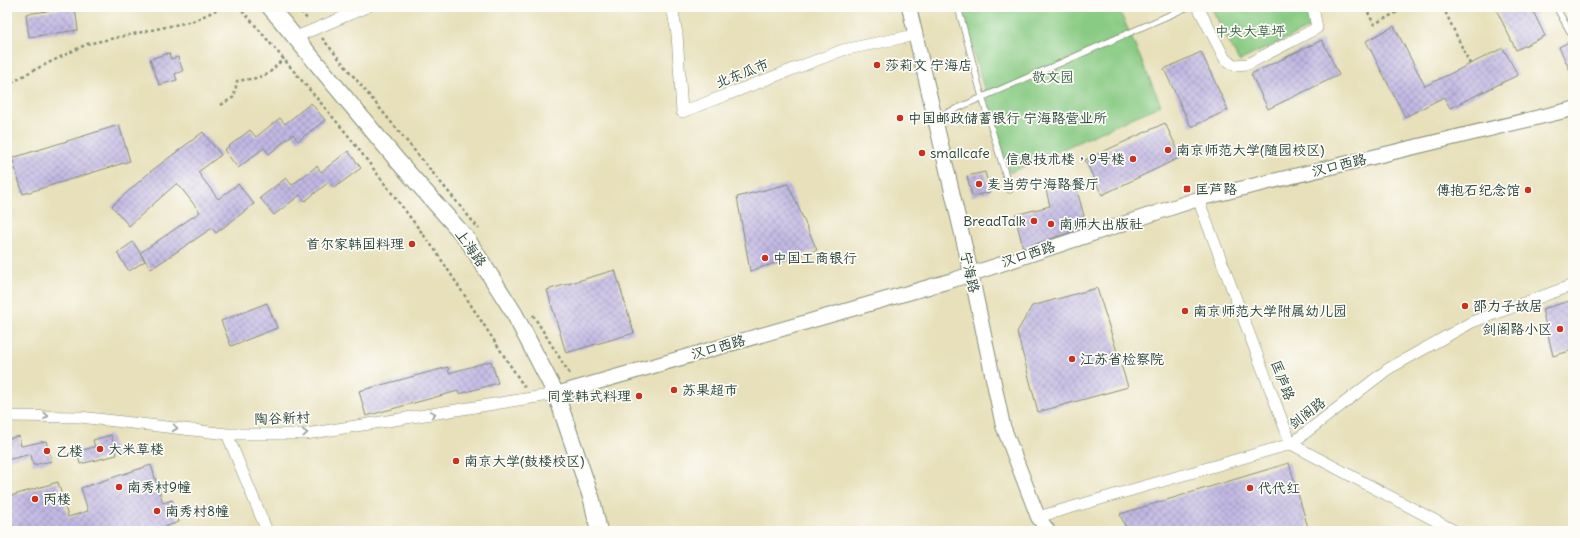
<svg xmlns="http://www.w3.org/2000/svg" width="1580" height="538" font-family="Delius,'LXGW WenKai TC',sans-serif">
<style>
.green{fill:#89cb84;stroke:#54845c}
.building{fill:url(#building-cross-hatch)}
.lines{fill:none;stroke-linecap:round;stroke-linejoin:round}
.service-casing{stroke:#838e77;stroke-width:7}
.minor-casing{stroke:#838e77;stroke-width:12}
.tertiary-casing{stroke:#838e77;stroke-width:16}
.secondary-casing{stroke:#838e77;stroke-width:18}
.path{stroke:#838e77;stroke-width:2.5;stroke-dasharray:3 3;stroke-linecap:butt}
.service{stroke:#fff;stroke-width:5.5}
.minor{stroke:#fff;stroke-width:11}
.tertiary{stroke:#fff;stroke-width:14}
.secondary{stroke:#fff;stroke-width:16}
.oneway{stroke:#8f9e9a}
.poi-dot{fill:#c8321e;stroke:#fdfcf7;stroke-width:1.5}
.labels{text-anchor:middle;stroke-width:3.5;stroke-linejoin:round;paint-order:stroke}
.park-label{font-size:14px;fill:#3a6048;stroke:#fdfcf7}
.poi-label{font-size:14px;fill:#1f3d34;stroke:#fdfcf7;text-anchor:start}
.street-label{font-size:14px;fill:#1f3d34;stroke:#fdfcf7}
</style>
<defs>
<pattern id="building-cross-hatch" width="8" height="8" patternUnits="userSpaceOnUse"><rect width="8" height="8" fill="#c1b8e3"/><path d="M0 0l8 8M0 8l8-8" fill="none" stroke="#9c97b9"/></pattern>
</defs>
<rect width="100%" height="100%" fill="#fdfcf7"/>
<filter id="ink" filterUnits="userSpaceOnUse"><feTurbulence type="fractalNoise" baseFrequency=".025" numOctaves="2"/><feDisplacementMap in="SourceGraphic" scale="8" xChannelSelector="R" yChannelSelector="G"/><feConvolveMatrix kernelMatrix="1 2 1 2 8 2 1 2 1" color-interpolation-filters="sRGB"/></filter>
<filter id="wash" filterUnits="userSpaceOnUse"><feTurbulence type="fractalNoise" baseFrequency=".012" numOctaves="4" result="noise"/><feDisplacementMap in="SourceGraphic" scale="16" xChannelSelector="R" yChannelSelector="G"/><feGaussianBlur stdDeviation="0.9" result="paint"/><feColorMatrix in="noise" values="0 0 0 0 0 0 0 0 0 0 0 0 0 0 0 0 0 1.4 0 .05"/><feComposite in="paint" operator="in"/></filter>
<g filter="url(#wash)">
<rect width="100%" height="100%" fill="#e7e0ba"/>
<path class="green" d="M 960,7 L 1118,7 L 1161,105 L 1009,173 Z
M 1211,7 L 1304,7 L 1315,25 L 1239,61 Z"/>
<g id="blocks">
<path class="building" d="M 75,7 L 78,30 L 29,37 L 26,14 Z
M 1495,7 L 1531,7 L 1545,36 L 1516,50 Z
M 1394,26 L 1425,86 L 1503,48 L 1518,75 L 1450,108 L 1444,97 L 1405,117 L 1366,41 Z
M 1322,40 L 1339,75 L 1268,109 L 1251,74 Z
M 1571,41 L 1573,41 L 1573,77 L 1559,47 Z
M 1201,52 L 1228,110 L 1191,127 L 1164,69 Z
M 169,53 L 171,59 L 178,57 L 183,71 L 175,74 L 177,80 L 159,85 L 150,59 Z
M 311,103 L 325,120 L 298,141 L 293,134 L 269,154 L 264,148 L 238,168 L 224,150 L 250,130 L 256,137 L 280,118 L 285,124 Z
M 1165,123 L 1181,157 L 1102,195 L 1085,160 Z
M 119,125 L 130,161 L 23,194 L 12,158 Z
M 203,132 L 221,155 L 198,172 L 218,199 L 238,184 L 254,204 L 216,233 L 212,228 L 151,269 L 140,253 L 200,212 L 177,183 L 129,226 L 112,206 L 150,172 Z
M 348,151 L 361,168 L 334,188 L 329,182 L 305,201 L 300,195 L 274,215 L 260,198 L 286,178 L 292,185 L 317,166 L 321,172 Z
M 985,172 L 990,192 L 972,196 L 967,176 Z
M 1075,183 L 1087,227 L 1023,248 L 1015,215 L 1050,206 L 1046,190 Z
M 788,184 L 817,250 L 750,271 L 737,197 Z
M 133,242 L 145,261 L 129,271 L 117,253 Z
M 615,270 L 634,333 L 566,353 L 547,290 Z
M 1097,288 L 1128,387 L 1038,412 L 1017,332 L 1032,306 Z
M 1573,300 L 1573,350 L 1553,356 L 1542,309 Z
M 267,303 L 277,328 L 231,346 L 221,321 Z
M 491,361 L 498,383 L 459,394 L 458,391 L 366,416 L 359,391 L 448,367 L 449,373 Z
M 111,435 L 117,455 L 80,464 L 77,451 L 95,447 L 93,440 Z
M 19,436 L 21,446 L 46,441 L 52,461 L 33,465 L 31,454 L 7,460 L 7,439 Z
M 1289,463 L 1309,531 L 1127,531 L 1120,514 Z
M 151,465 L 163,503 L 172,500 L 179,522 L 152,531 L 7,531 L 7,497 L 58,482 L 68,517 L 88,511 L 81,488 Z"/>
</g>
</g>
<g filter="url(#ink)">
<use href="#blocks" fill-opacity="0" stroke="#838e77" stroke-width="1"/>
<g class="lines">
<defs>
<path id="service" d="M 958,7 L 982,97 L 1010,190
M 1556,7 L 1573,37
M 935,118 L 1188,7"/>
<path id="minor" d="M 672,7 L 677,34 L 682,112 L 843,50 L 915,35
M 1198,7 L 1225,59 L 1234,65 L 1248,64 L 1317,28 L 1313,7
M 296,37 L 367,7
M 1198,199 L 1291,444 L 1455,531
M 7,416 L 80,417 L 227,434 L 306,434 L 556,394
M 227,434 L 267,531
M 1038,517 L 1291,444 L 1388,369 L 1472,322 L 1573,285"/>
<path id="tertiary" d="M 909,7 L 971,273 L 1003,426 L 1038,517 L 1048,531
M 556,394 L 953,280 L 1198,199 L 1573,109"/>
<path id="secondary" d="M 270,7 L 396,159 L 467,239 L 514,313 L 556,394 L 592,500 L 599,531"/>
</defs>
<use href="#service" class="service-casing"/>
<use href="#minor" class="minor-casing"/>
<use href="#tertiary" class="tertiary-casing"/>
<use href="#secondary" class="secondary-casing"/>
<path class="path" d="M 238,7 L 249,18 L 347,134 L 435,250 L 525,388
M 297,7 L 308,20
M 1365,7 L 1374,24 L 1407,7
M 1443,7 L 1470,64
M 322,38 L 479,229
M 7,86 L 28,73 L 87,44 L 193,21 L 223,7
M 221,105 L 234,97 L 237,81 L 256,78 L 268,74 L 284,58
M 533,315 L 571,376"/>
<use href="#service" class="service"/>
<use href="#minor" class="minor"/>
<use href="#tertiary" class="tertiary"/>
<use href="#secondary" class="secondary"/>
</g>
<defs><path id="oneway-chevron" d="M-2-3.5L2.5 0L-2 3.5" fill="none" stroke-width="1.6" stroke-linecap="round" stroke-linejoin="round"/></defs>
<g class="oneway">
<use href="#oneway-chevron" transform="translate(433 414) rotate(-9)"/>
<use href="#oneway-chevron" transform="translate(46 416) rotate(1)"/>
<use href="#oneway-chevron" transform="translate(175 428) rotate(7)"/>
<use href="#oneway-chevron" transform="translate(305 433) rotate(-4)"/>
</g>
</g>
<g class="poi-dot">
<circle cx="877" cy="65" r="4"/>
<circle cx="900" cy="118" r="4"/>
<circle cx="1168" cy="150" r="4"/>
<circle cx="922" cy="153" r="4"/>
<circle cx="1133" cy="159" r="4"/>
<circle cx="979" cy="184" r="4"/>
<rect x="1183" y="185" width="8" height="8" rx="2"/>
<circle cx="1528" cy="190" r="4"/>
<circle cx="1034" cy="221" r="4"/>
<circle cx="1051" cy="224" r="4"/>
<circle cx="412" cy="244" r="4"/>
<circle cx="765" cy="258" r="4"/>
<circle cx="1465" cy="306" r="4"/>
<circle cx="1185" cy="311" r="4"/>
<circle cx="1560" cy="329" r="4"/>
<circle cx="1072" cy="359" r="4"/>
<circle cx="674" cy="390" r="4"/>
<circle cx="639" cy="396" r="4"/>
<circle cx="100" cy="449" r="4"/>
<circle cx="47" cy="451" r="4"/>
<circle cx="456" cy="461" r="4"/>
<circle cx="119" cy="487" r="4"/>
<circle cx="1250" cy="488" r="4"/>
<circle cx="35" cy="499" r="4"/>
<circle cx="157" cy="511" r="4"/>
</g>
<g class="labels">
<g class="park-label">
<text x="1250" y="36">中央大草坪</text>
<text x="1053" y="82">敬文园</text>
</g>
<g class="poi-label">
<text x="885" y="70">莎莉文 宁海店</text>
<text x="908" y="123">中国邮政储蓄银行 宁海路营业所</text>
<text x="1176" y="155">南京师范大学(随园校区)</text>
<text x="930" y="158">smallcafe</text>
<text x="1125" y="164" text-anchor="end">信息技术楼，9号楼</text>
<text x="987" y="189">麦当劳宁海路餐厅</text>
<text x="1195" y="194">匡芦路</text>
<text x="1520" y="195" text-anchor="end">傅抱石纪念馆</text>
<text x="1026" y="226" text-anchor="end">BreadTalk</text>
<text x="1059" y="229">南师大出版社</text>
<text x="404" y="249" text-anchor="end">首尔家韩国料理</text>
<text x="773" y="263">中国工商银行</text>
<text x="1473" y="311">邵力子故居</text>
<text x="1193" y="316">南京师范大学附属幼儿园</text>
<text x="1552" y="334" text-anchor="end">剑阁路小区</text>
<text x="1080" y="364">江苏省检察院</text>
<text x="682" y="395">苏果超市</text>
<text x="631" y="401" text-anchor="end">同堂韩式料理</text>
<text x="108" y="454">大米草楼</text>
<text x="55" y="456">乙楼</text>
<text x="464" y="466">南京大学(鼓楼校区)</text>
<text x="127" y="492">南秀村9幢</text>
<text x="1258" y="493">代代红</text>
<text x="43" y="504">丙楼</text>
<text x="165" y="516">南秀村8幢</text>
</g>
<g class="street-label">
<text transform="translate(742 73) rotate(-21)" y="5">北东瓜市</text>
<text transform="translate(1339 165) rotate(-14)" y="5">汉口西路</text>
<text transform="translate(471 248) rotate(55)" y="5">上海路</text>
<text transform="translate(1028 254) rotate(-18)" y="5">汉口西路</text>
<text transform="translate(970 272) rotate(77)" y="5">宁海路</text>
<text transform="translate(718 347) rotate(-16)" y="5">汉口西路</text>
<text transform="translate(1283 380) rotate(69)" y="5">匡庐路</text>
<text transform="translate(1307 413) rotate(-38)" y="5">剑阁路</text>
<text transform="translate(282 418) rotate(-2)" y="5">陶谷新村</text>
</g>
</g>
<rect width="1580" height="538" fill="none" stroke="#fdfcf7" stroke-width="24"/>
</svg>
